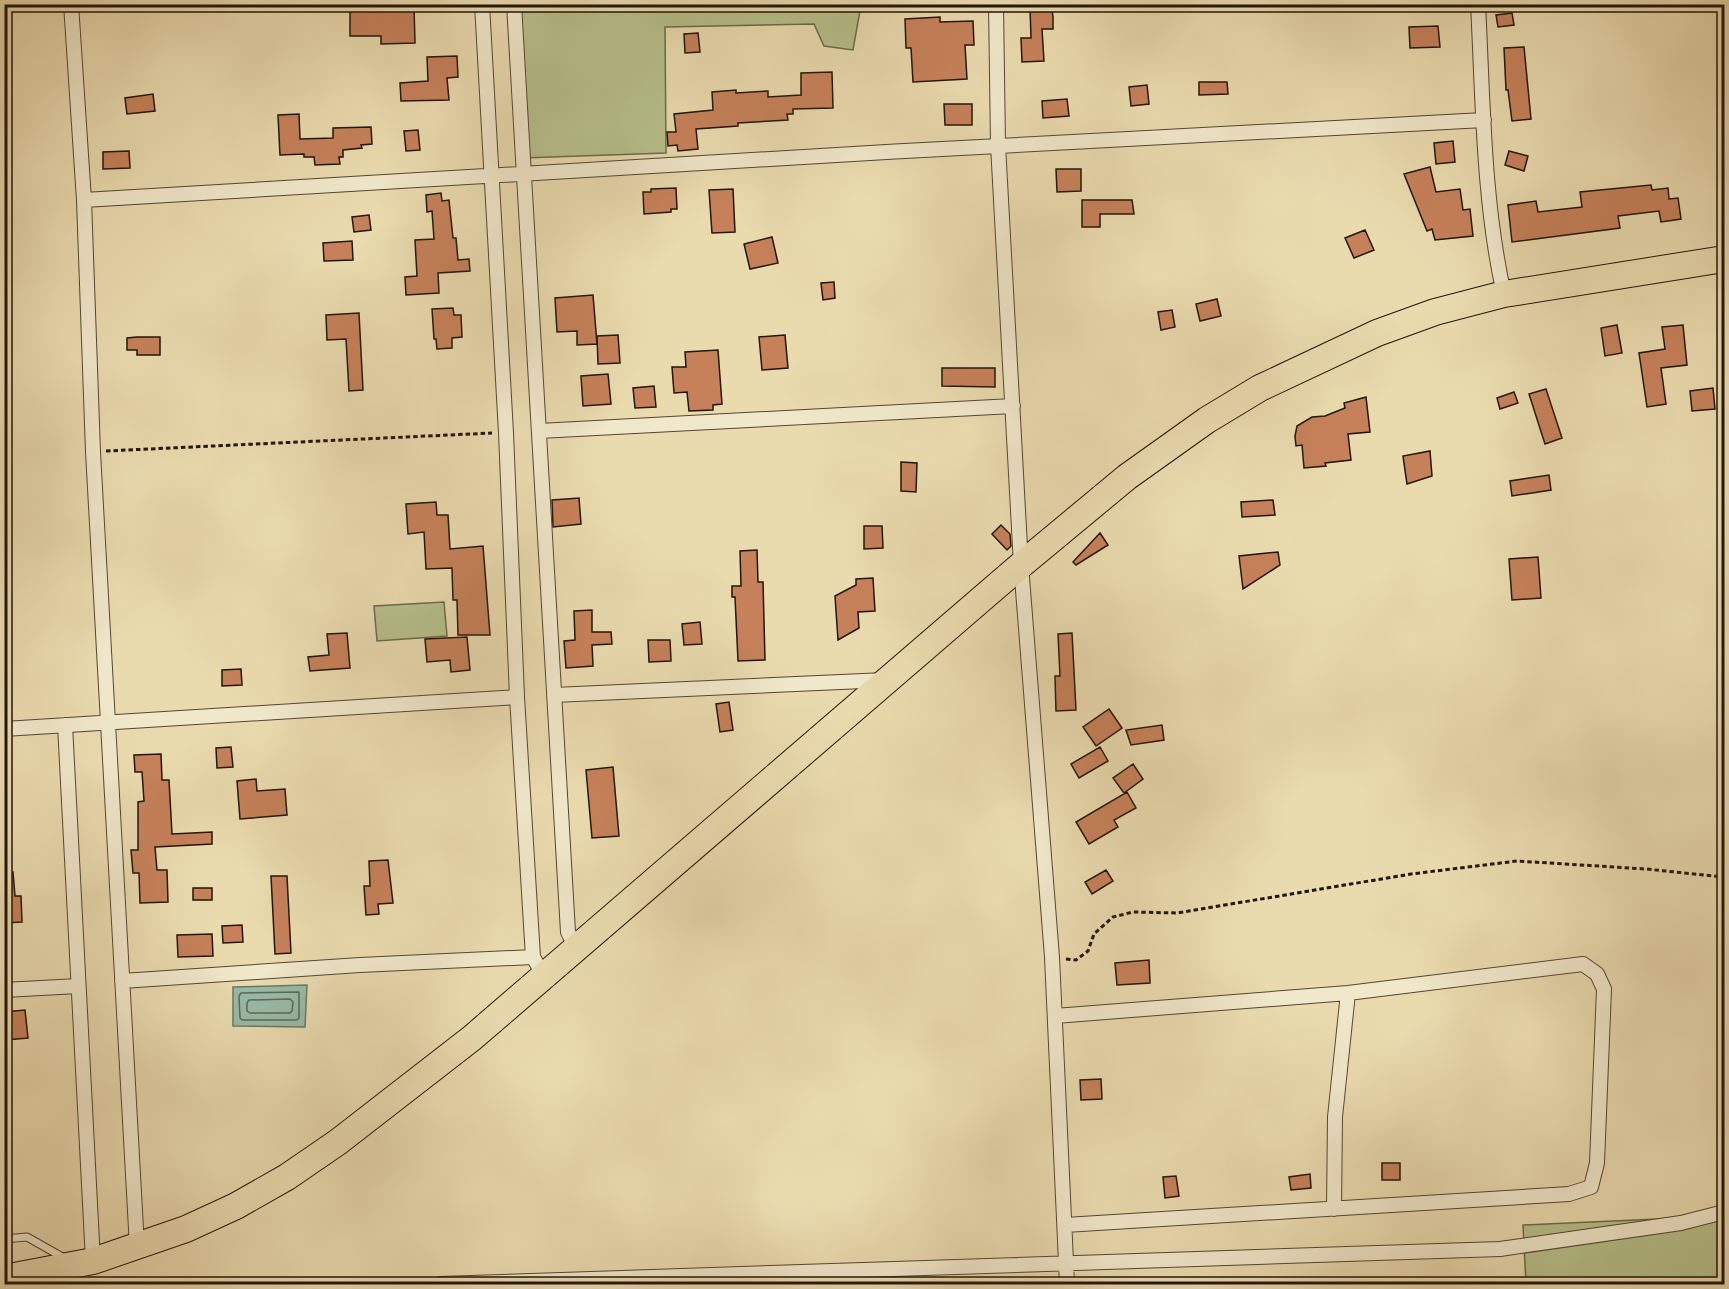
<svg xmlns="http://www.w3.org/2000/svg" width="1729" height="1289" font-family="'Gentium Book Plus',serif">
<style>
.green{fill:#b6c08b;stroke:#6c6b4a;stroke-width:1.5}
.water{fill:#98bba7;stroke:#687968;stroke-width:1.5}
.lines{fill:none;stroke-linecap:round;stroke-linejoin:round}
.shore{stroke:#5c6858;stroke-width:1.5}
.building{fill:#c6815a;stroke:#21160a;stroke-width:1.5}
.lane-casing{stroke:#534733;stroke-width:9}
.street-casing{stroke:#534733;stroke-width:16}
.highway-casing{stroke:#21160a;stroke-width:28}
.path{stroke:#21160a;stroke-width:3;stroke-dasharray:4.5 3;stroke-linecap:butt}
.lane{stroke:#f1e8cb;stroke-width:7}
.street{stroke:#f1e8cb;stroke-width:14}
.highway{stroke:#eadbaf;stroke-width:26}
</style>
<rect width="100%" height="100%" fill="#eadbaf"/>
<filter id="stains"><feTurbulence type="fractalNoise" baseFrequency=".00333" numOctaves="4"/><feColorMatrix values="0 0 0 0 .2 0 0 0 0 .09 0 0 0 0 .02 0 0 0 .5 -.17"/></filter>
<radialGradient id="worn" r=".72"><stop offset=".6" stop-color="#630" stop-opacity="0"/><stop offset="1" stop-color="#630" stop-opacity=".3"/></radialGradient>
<path class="green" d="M 515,5 L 861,5 L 853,50 L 824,46 L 814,24 L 665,27 L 666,153 L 523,158 Z
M 444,602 L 447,636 L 377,641 L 374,606 Z
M 1724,1216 L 1724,1284 L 1526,1284 L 1523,1225 Z"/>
<path class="water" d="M 307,985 L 305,1027 L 233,1026 L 233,987 Z"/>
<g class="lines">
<path class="shore" d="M 299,992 L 299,1018 L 297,1020 L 242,1020 L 240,1018 L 239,996 L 241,993 Z
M 290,999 L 293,1002 L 292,1011 L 290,1013 L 250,1013 L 247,1011 L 247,1003 L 249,1000 Z"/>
</g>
<path class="building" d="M 350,6 L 366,6 L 366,8 L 414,7 L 415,43 L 381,44 L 381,36 L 350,36 Z
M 1041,7 L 1041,11 L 1052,10 L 1053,17 L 1053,29 L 1042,29 L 1044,61 L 1022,62 L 1021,38 L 1031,38 L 1030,8 Z
M 1512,13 L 1514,25 L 1498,27 L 1496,15 Z
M 940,17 L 940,22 L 973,21 L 974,45 L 965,45 L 967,79 L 913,82 L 911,48 L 906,48 L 905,19 Z
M 1438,26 L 1440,47 L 1410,48 L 1409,27 Z
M 698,33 L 700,52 L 685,53 L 684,34 Z
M 1524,47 L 1531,119 L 1512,121 L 1508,90 L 1506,90 L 1504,48 Z
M 457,56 L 458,77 L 447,78 L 449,100 L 401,101 L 400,83 L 428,81 L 427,57 Z
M 832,72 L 833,108 L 793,109 L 793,114 L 787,114 L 788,120 L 738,123 L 738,126 L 696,129 L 698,149 L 678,151 L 677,145 L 668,146 L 667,132 L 676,132 L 674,114 L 713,110 L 712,92 L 736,90 L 736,93 L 768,91 L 768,97 L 801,95 L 801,73 Z
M 1199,82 L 1227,82 L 1228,94 L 1199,95 Z
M 1147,85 L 1149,104 L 1131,106 L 1129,87 Z
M 153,94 L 155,111 L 127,114 L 125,98 Z
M 1067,99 L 1069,116 L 1043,118 L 1042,101 Z
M 944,104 L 972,104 L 972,125 L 945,125 Z
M 299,114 L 300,139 L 333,138 L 333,128 L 371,127 L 372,144 L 361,145 L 362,148 L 343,150 L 343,157 L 339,157 L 340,164 L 315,165 L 314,157 L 304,157 L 304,154 L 280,155 L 278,115 Z
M 418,130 L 420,150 L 406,151 L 404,131 Z
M 1453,141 L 1455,162 L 1436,164 L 1434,143 Z
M 129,151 L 130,168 L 103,169 L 103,152 Z
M 1509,151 L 1528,156 L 1524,171 L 1505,165 Z
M 1430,167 L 1436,192 L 1460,189 L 1463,210 L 1470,209 L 1473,236 L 1435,240 L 1432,229 L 1427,231 L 1404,174 Z
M 1056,169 L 1081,169 L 1081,191 L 1057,192 Z
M 1651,185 L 1652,190 L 1668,188 L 1669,199 L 1678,198 L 1681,219 L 1661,222 L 1659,211 L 1618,216 L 1620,228 L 1512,242 L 1508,205 L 1536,201 L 1538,212 L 1582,207 L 1580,192 Z
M 676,188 L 677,209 L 671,209 L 671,212 L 644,214 L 643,192 L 651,192 L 651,189 Z
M 733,189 L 735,232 L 712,233 L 709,190 Z
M 441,193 L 442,201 L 449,200 L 453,238 L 456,238 L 458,260 L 469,259 L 470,271 L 438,273 L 439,293 L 406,295 L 405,277 L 417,276 L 415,240 L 434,239 L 432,211 L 427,212 L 426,195 Z
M 1082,200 L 1132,200 L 1134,214 L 1100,214 L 1100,227 L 1082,227 Z
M 369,215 L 371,230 L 354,232 L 352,217 Z
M 1365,230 L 1374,250 L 1354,258 L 1345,238 Z
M 772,237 L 778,263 L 750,269 L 744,244 Z
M 352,241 L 353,260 L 324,261 L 323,243 Z
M 834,282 L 835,298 L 823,300 L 821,283 Z
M 593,295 L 597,344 L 577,345 L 577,331 L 557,332 L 555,298 Z
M 1217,299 L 1221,316 L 1200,321 L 1196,304 Z
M 453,308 L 454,315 L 461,315 L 462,337 L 452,338 L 452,348 L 437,349 L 436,339 L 434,339 L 432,309 Z
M 1172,310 L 1175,327 L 1161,330 L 1158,312 Z
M 359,313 L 363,390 L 349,391 L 346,339 L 327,340 L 326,315 Z
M 1617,325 L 1622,353 L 1605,356 L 1601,328 Z
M 1683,325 L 1687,365 L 1661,368 L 1666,404 L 1647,407 L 1639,353 L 1665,349 L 1662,327 Z
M 618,335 L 620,363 L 598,364 L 597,336 Z
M 785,335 L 788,368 L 762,370 L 759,337 Z
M 137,337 L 160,337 L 160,355 L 137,355 L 137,350 L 127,350 L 127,338 Z
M 718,350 L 722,404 L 713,405 L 713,410 L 689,411 L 687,392 L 674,393 L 672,367 L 686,367 L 685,352 Z
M 942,368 L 995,368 L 995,387 L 942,386 Z
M 608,374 L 611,404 L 583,406 L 581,376 Z
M 654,386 L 656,407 L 635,408 L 633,388 Z
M 1713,388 L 1715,409 L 1692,411 L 1690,391 Z
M 1546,389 L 1562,438 L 1545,444 L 1529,394 Z
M 1514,392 L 1518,403 L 1500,409 L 1497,398 Z
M 1366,397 L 1370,432 L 1348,434 L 1351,460 L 1325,463 L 1326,466 L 1304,468 L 1302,445 L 1296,446 L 1295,436 L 1297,426 L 1312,417 L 1325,416 L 1345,408 L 1344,403 Z
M 1430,451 L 1432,476 L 1407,484 L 1403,456 Z
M 901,462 L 917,463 L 916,492 L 901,491 Z
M 1549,475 L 1551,490 L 1512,496 L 1510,481 Z
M 579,498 L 581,524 L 553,527 L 552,500 Z
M 1273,500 L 1275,515 L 1242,517 L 1241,502 Z
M 436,502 L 437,515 L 448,515 L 450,549 L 483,546 L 490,635 L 458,635 L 457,600 L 453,600 L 452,568 L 426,569 L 424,532 L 408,534 L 406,504 Z
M 1001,525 L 1010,534 L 1011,546 L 1007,550 L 992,534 Z
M 864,526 L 882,526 L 883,548 L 864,549 Z
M 1100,533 L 1108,545 L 1076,565 L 1073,562 Z
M 757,550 L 758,582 L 763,582 L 765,660 L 738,661 L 735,597 L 732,597 L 732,586 L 741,586 L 740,551 Z
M 1278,552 L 1280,565 L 1243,589 L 1239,556 Z
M 1538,557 L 1541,598 L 1512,600 L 1509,559 Z
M 873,578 L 875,611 L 858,612 L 859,628 L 838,640 L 835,596 L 856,585 L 856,579 Z
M 592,610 L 592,632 L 611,632 L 612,644 L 592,645 L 593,666 L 566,668 L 564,641 L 575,640 L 574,611 Z
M 700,622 L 702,644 L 684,645 L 682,624 Z
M 347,633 L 350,668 L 310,671 L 308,657 L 329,655 L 327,634 Z
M 1072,633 L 1076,710 L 1056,711 L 1055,676 L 1060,676 L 1058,634 Z
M 467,637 L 470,670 L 451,672 L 450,660 L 427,662 L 425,639 Z
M 648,640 L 670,640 L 671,661 L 649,662 Z
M 241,669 L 242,685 L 222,686 L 222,670 Z
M 729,702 L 733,730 L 720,732 L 716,704 Z
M 1109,709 L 1122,728 L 1096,746 L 1083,727 Z
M 1162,725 L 1164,740 L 1131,745 L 1126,730 Z
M 231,747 L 233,767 L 217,768 L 216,748 Z
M 1100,747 L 1108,761 L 1079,778 L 1071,764 Z
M 161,754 L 162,780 L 169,780 L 172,834 L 212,832 L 212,844 L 155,847 L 157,870 L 167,870 L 168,902 L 140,903 L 139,873 L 133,873 L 131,850 L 138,850 L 138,802 L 144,801 L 142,772 L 135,772 L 134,755 Z
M 1133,764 L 1143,779 L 1124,793 L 1113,778 Z
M 613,767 L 619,836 L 592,838 L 586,770 Z
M 256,779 L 257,791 L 285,789 L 287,815 L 240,819 L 237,781 Z
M 1127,792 L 1136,808 L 1114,820 L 1118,827 L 1089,844 L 1076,822 Z
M 388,860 L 393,903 L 378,904 L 379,914 L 366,915 L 364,886 L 370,886 L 369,861 Z
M 1106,870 L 1113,881 L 1092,894 L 1085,882 Z
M 4,872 L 13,872 L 15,896 L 21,896 L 22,922 L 4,923 Z
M 271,876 L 287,876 L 291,953 L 275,954 Z
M 193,888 L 212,888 L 212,900 L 193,900 Z
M 242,925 L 243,942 L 223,943 L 222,926 Z
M 212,934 L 213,956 L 178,957 L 177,935 Z
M 1149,960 L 1150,983 L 1117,985 L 1115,963 Z
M 25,1010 L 28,1038 L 6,1040 L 4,1012 Z
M 1101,1079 L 1102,1099 L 1081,1100 L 1080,1080 Z
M 1382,1163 L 1400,1163 L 1400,1180 L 1382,1180 Z
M 1310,1174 L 1311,1188 L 1291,1190 L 1289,1177 Z
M 1176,1176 L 1179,1196 L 1165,1198 L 1163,1177 Z"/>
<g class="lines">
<defs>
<path id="lane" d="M 4,1239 L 27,1237 L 66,1259"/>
<path id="street" d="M 71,4 L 84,200 L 93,452 L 137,1247
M 482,4 L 506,433 L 517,697 L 533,957 L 544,976
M 514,4 L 568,932 L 576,948
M 996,4 L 998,145 L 1021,565 L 1052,957 L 1067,1284
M 1478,4 C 1483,100 1483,201 1504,294
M 84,200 C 551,170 1017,144 1484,120
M 539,431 L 1013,406
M 554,695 L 886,680
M 65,725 L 93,1261
M 4,729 L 517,697
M 122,981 L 360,965 L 533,957
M 4,990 L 78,986
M 1055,1016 L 1348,993 L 1583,964 L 1597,974 L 1604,989 L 1597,1163 L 1591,1187 L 1569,1194 L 1065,1225
M 1334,1209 L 1335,1117 L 1348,993
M 440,1284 L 1500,1249 L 1681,1223 L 1724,1212"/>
<path id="highway" d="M 4,1278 L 93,1261 L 186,1229 L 236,1206 L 287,1177 L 338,1142 L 472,1038 L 1021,565 L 1127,477 L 1207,420 L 1260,388 L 1377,333 L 1435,312 L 1504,294 L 1724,259"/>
</defs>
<use href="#lane" class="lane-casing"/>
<use href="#street" class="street-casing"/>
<use href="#highway" class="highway-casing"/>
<path class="path" d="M 106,451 L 492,433
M 1066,959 L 1076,960 L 1088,951 L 1094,934 L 1113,917 L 1133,912 L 1177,913 L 1411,874 L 1517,861 L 1646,869 L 1724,877"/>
<use href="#lane" class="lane"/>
<use href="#street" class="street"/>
<use href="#highway" class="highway"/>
</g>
<rect width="1729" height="1289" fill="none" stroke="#eadbaf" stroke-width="24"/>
<rect x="6" y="6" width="1717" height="1277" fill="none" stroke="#21160a" stroke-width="3"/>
<rect x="12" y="12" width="1705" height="1265" fill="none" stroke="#21160a" stroke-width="1.5"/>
<rect width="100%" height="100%" filter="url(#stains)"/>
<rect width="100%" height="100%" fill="url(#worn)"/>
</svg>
